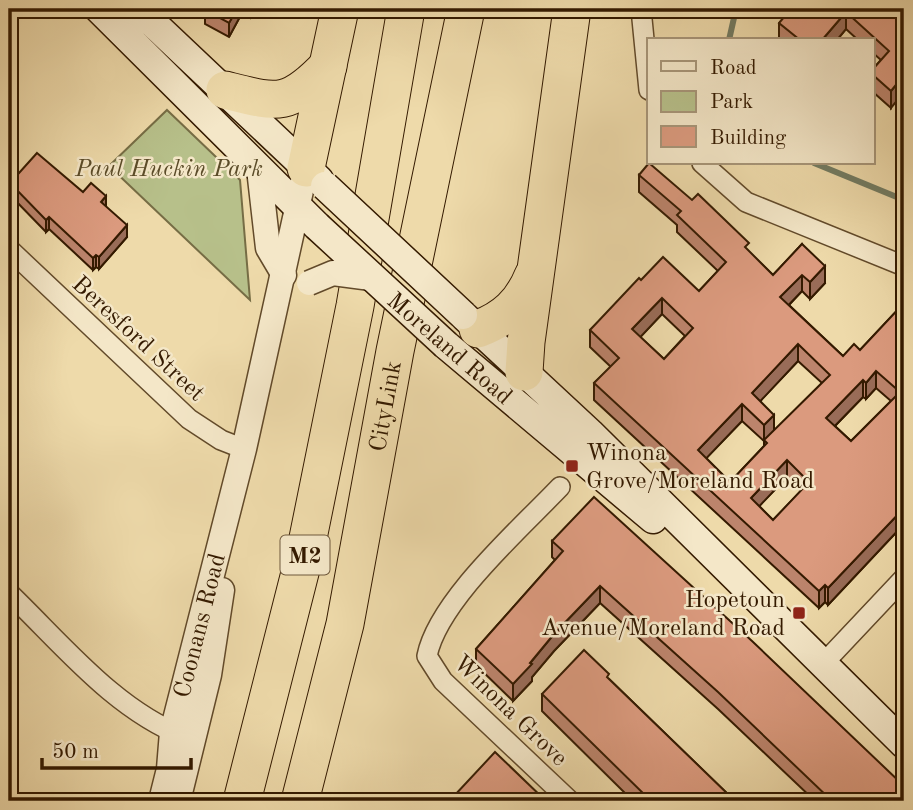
<svg xmlns="http://www.w3.org/2000/svg" width="913" height="810" font-family="'Old Standard TT',serif">
<style>
.green{fill:#b7c08a;stroke:#766d45;stroke-width:2}
.lines{fill:none;stroke-linecap:round;stroke-linejoin:round}
.stream{stroke:#727b62;stroke-width:6}
.minor-casing{stroke:#624a2a;stroke-width:22}
.tertiary-casing{stroke:#624a2a;stroke-width:27}
.secondary-casing{stroke:#341a00;stroke-width:31}
.motorway-casing{stroke:#341a00;stroke-width:39}
.minor{stroke:#f4e7c8;stroke-width:19}
.tertiary{stroke:#f4e7c8;stroke-width:24}
.secondary{stroke:#f4e7c8;stroke-width:28}
.motorway{stroke:#eedaaa;stroke-width:37}
.tertiary-bridge-casing{stroke:#624a2a;stroke-width:27;stroke-linecap:butt}
.secondary-bridge-casing{stroke:#341a00;stroke-width:31;stroke-linecap:butt}
.tertiary-bridge{stroke:#f4e7c8;stroke-width:24}
.secondary-bridge{stroke:#f4e7c8;stroke-width:28}
.wall{fill:#bc846c;stroke:#341a00;stroke-width:2;fill-rule:evenodd}
.shaded-wall{fill:#996c58;stroke:#341a00;stroke-width:2}
.building{fill:#db9a7e;stroke:#341a00;stroke-width:2;fill-rule:evenodd}
.poi-dot{fill:#8f2418;stroke:#f4e7c8;stroke-width:2.5}
.labels{text-anchor:middle;stroke-width:5;stroke-linejoin:round;paint-order:stroke}
.shield{fill:#f4e7c8;stroke:#6e583c;stroke-width:2}
.shield-label{font-size:23px;font-weight:bold;fill:#341a00}
.park-label{font-size:24px;font-style:italic;fill:#5b4c29;stroke:#f4e7c8}
.street-label{font-size:24px;fill:#341a00;stroke:#f4e7c8}
.poi-label{font-size:24px;fill:#341a00;stroke:#f4e7c8;text-anchor:start}
</style>
<rect width="100%" height="100%" fill="#eedaaa"/>
<filter id="stains"><feTurbulence type="fractalNoise" baseFrequency=".00286" numOctaves="4"/><feColorMatrix values="0 0 0 0 .2 0 0 0 0 .09 0 0 0 0 .02 0 0 0 .5 -.17"/></filter>
<radialGradient id="worn" r=".72"><stop offset=".6" stop-color="#630" stop-opacity="0"/><stop offset="1" stop-color="#630" stop-opacity=".3"/></radialGradient>
<path class="green" d="M 167,110 L 240,180 L 250,300 L 109,166 Z"/>
<g class="lines">
<path class="stream" d="M 729,40 L 736,9
M 814,163 L 904,200"/>
<defs>
<path id="minor" d="M 641,9 L 649,90
M 702,163 L 746,202 L 904,266
M 9,249 L 189,419 L 221,440 L 244,449
M 560,487 C 520,529 438,601 427,656 L 443,681 L 570,801
M 9,593 C 63,645 115,710 185,737
M 822,665 L 904,578"/>
<g id="tertiary">
<path d="M 259,169 L 268,248 L 284,275"/>
<path d="M 179,797 L 209,675 L 222,590"/>
<path id="s1" d="M 161,801 L 169,769 L 172,732 L 244,449 L 306,168"/>
</g>
<path id="secondary" d="M 99,9 L 317,226
M 138,9 L 319,180
M 465,317 L 590,433 L 904,744
M 446,345 L 653,519"/>
<g id="motorway">
<path d="M 225,90 C 277,103 288,108 328,66"/>
<path d="M 306,168 L 340,9"/>
<path d="M 478,329 C 505,319 522,303 533,276"/>
<path d="M 524,372 L 526,342 L 572,9"/>
<path d="M 242,801 L 305,553 L 355,306 L 406,9"/>
<path id="s2" d="M 300,801 L 345,624 L 395,351 L 466,9"/>
</g>
</defs>
<use href="#minor" class="minor-casing"/>
<use href="#tertiary" class="tertiary-casing"/>
<use href="#secondary" class="secondary-casing"/>
<use href="#motorway" class="motorway-casing"/>
<use href="#minor" class="minor"/>
<use href="#tertiary" class="tertiary"/>
<use href="#secondary" class="secondary"/>
<use href="#motorway" class="motorway"/>
<defs>
<path id="tertiary-bridge" d="M 309,283 L 333,273 L 371,278"/>
<path id="secondary-bridge" d="M 325,186 L 463,315
M 317,226 L 446,345"/>
</defs>
<use href="#tertiary-bridge" class="tertiary-bridge-casing"/>
<use href="#secondary-bridge" class="secondary-bridge-casing"/>
<use href="#tertiary-bridge" class="tertiary-bridge"/>
<use href="#secondary-bridge" class="secondary-bridge"/>
</g>
<path class="wall" d="M 205,9 L 254,9 L 250,18 L 242,13 L 229,37 L 205,24 Z
M 791,9 L 904,9 L 891,108 L 873,92 L 873,69 L 881,60 L 873,53 L 873,40 L 858,40 L 846,29 L 837,40 L 779,40 L 779,23 Z
M 639,175 L 749,252 L 773,275 L 802,244 L 825,283 L 810,299 L 802,291 L 789,305 L 843,356 L 860,350 L 904,303 L 904,524 L 828,605 L 825,602 L 819,608 L 594,400 L 594,383 L 611,367 L 590,347 L 590,330 L 641,280 L 699,291 L 718,271 L 677,232 L 677,225 L 639,192 ZM 662,314 L 685,336 L 664,359 L 640,337 ZM 798,361 L 822,383 L 774,431 L 760,401 ZM 876,388 L 891,401 L 851,441 L 835,426 L 863,397 L 866,399 ZM 742,421 L 764,441 L 764,446 L 732,480 L 727,479 L 706,458 ZM 787,477 L 801,491 L 773,520 L 759,506 Z
M 10,183 L 83,192 L 106,207 L 127,237 L 99,269 L 96,267 L 93,270 L 49,229 L 46,232 L 10,195 Z
M 552,541 L 904,801 L 815,801 L 718,709 L 600,603 L 554,651 L 532,677 L 532,681 L 513,701 L 476,665 L 476,649 L 555,560 L 552,557 Z
M 609,679 L 735,801 L 633,801 L 542,711 L 542,694 Z"/>
<path class="shaded-wall" d="M 237,9 L 242,9 L 242,13 L 229,37 L 229,23 Z
M 250,9 L 254,9 L 250,18 Z
M 846,12 L 846,29 L 837,40 L 822,40 Z
M 904,75 L 904,92 L 891,108 L 891,91 Z
M 106,196 L 106,208 L 101,202 Z
M 49,217 L 49,229 L 46,232 L 46,220 Z
M 127,225 L 127,237 L 99,269 L 99,257 Z
M 96,255 L 96,267 L 93,270 L 93,258 Z
M 825,266 L 825,283 L 810,299 L 810,282 Z
M 802,275 L 802,291 L 780,314 L 780,297 Z
M 662,298 L 662,314 L 632,346 L 632,329 Z
M 798,344 L 798,361 L 752,410 L 752,393 Z
M 876,371 L 876,388 L 866,399 L 866,383 Z
M 863,380 L 863,397 L 826,435 L 826,418 Z
M 742,404 L 742,421 L 698,467 L 698,450 Z
M 774,415 L 774,432 L 764,442 L 764,425 Z
M 787,460 L 787,477 L 751,515 L 751,498 Z
M 904,508 L 904,524 L 828,605 L 828,588 Z
M 825,585 L 825,602 L 819,608 L 819,591 Z
M 600,586 L 600,603 L 554,651 L 532,677 L 532,681 L 513,701 L 513,684 L 554,634 Z"/>
<path class="building" d="M 205,9 L 237,9 L 229,23 L 205,10 Z
M 791,9 L 904,9 L 904,75 L 891,91 L 873,75 L 873,69 L 889,51 L 846,12 L 822,40 L 800,40 L 779,23 Z
M 37,153 L 83,192 L 91,183 L 106,196 L 101,202 L 127,225 L 99,257 L 96,255 L 93,258 L 49,217 L 46,220 L 10,183 Z
M 649,163 L 692,200 L 698,194 L 749,243 L 745,247 L 773,275 L 802,244 L 825,266 L 810,282 L 802,275 L 780,297 L 843,356 L 854,344 L 860,350 L 904,303 L 904,508 L 828,588 L 825,585 L 819,591 L 594,383 L 619,358 L 590,330 L 639,278 L 641,280 L 663,257 L 699,291 L 726,262 L 677,215 L 681,211 L 639,175 ZM 662,298 L 693,328 L 664,359 L 632,329 ZM 798,344 L 830,375 L 764,440 L 767,443 L 732,480 L 727,479 L 698,450 L 742,404 L 764,425 L 774,415 L 752,393 ZM 876,371 L 900,392 L 851,441 L 826,418 L 863,380 L 866,383 ZM 787,460 L 809,482 L 773,520 L 751,498 Z
M 594,497 L 752,641 L 904,786 L 904,801 L 832,801 L 718,692 L 600,586 L 554,634 L 530,663 L 532,664 L 513,684 L 476,649 L 563,551 L 552,541 Z
M 584,650 L 609,674 L 607,677 L 735,801 L 651,801 L 542,694 Z
M 495,752 L 546,801 L 460,801 L 454,796 Z"/>
<g class="poi-dot">
<rect x="565" y="459" width="14" height="14" rx="3.5"/>
<rect x="792" y="606" width="14" height="14" rx="3.5"/>
</g>
<g class="labels">
<rect class="shield" x="280.5" y="535.5" width="49" height="39" rx="5"/>
<g class="shield-label">
<text x="305" y="563">M2</text>
</g>
<g class="park-label">
<text x="169" y="176">Paul Huckin Park</text>
</g>
<g class="street-label">
<text transform="translate(139 338) rotate(43)" y="8">Beresford Street</text>
<text transform="translate(450 348) rotate(41)" y="8">Moreland Road</text>
<text dy="8" stroke="none"><textPath href="#s2" startOffset="404">CityLink</textPath></text>
<text dy="8" stroke="none"><textPath href="#s1" startOffset="180">Coonans Road</textPath></text>
<text transform="translate(511 710) rotate(44)" y="8">Winona Grove</text>
</g>
<g class="poi-label">
<text x="586" y="460">Winona<tspan x="586" dy="28">Grove/Moreland Road</tspan></text>
<text x="785" y="607" text-anchor="end">Hopetoun<tspan x="785" dy="28">Avenue/Moreland Road</tspan></text>
</g>
</g>
<rect width="913" height="810" fill="none" stroke="#eedaaa" stroke-width="35"/>
<rect x="10" y="10" width="892" height="789" fill="none" stroke="#341a00" stroke-width="3.5"/>
<rect x="18" y="18" width="878" height="775" fill="none" stroke="#341a00" stroke-width="2"/>
<rect x="647" y="38" width="228" height="126" fill="#f4e7c8" stroke="#a79578" stroke-width="2"/>
<rect x="661" y="61" width="35" height="10" fill="#f4e7c8" stroke="#a79578" stroke-width="2"/>
<text x="710" y="74" font-size="21" fill="#341a00">Road</text>
<rect x="661" y="91" width="35" height="21" fill="#b7c08a" stroke="#a79578" stroke-width="2"/>
<text x="710" y="108" font-size="21" fill="#341a00">Park</text>
<rect x="661" y="126" width="35" height="21" fill="#db9a7e" stroke="#a79578" stroke-width="2"/>
<text x="710" y="144" font-size="21" fill="#341a00">Building</text>
<path d="M42 758v10h149v-10" fill="none" stroke="#341a00" stroke-width="3.5"/>
<text x="52" y="758" font-size="21" fill="#341a00" stroke="#f4e7c8" stroke-width="5" paint-order="stroke">50 m</text>
<rect width="100%" height="100%" filter="url(#stains)"/>
<rect width="100%" height="100%" fill="url(#worn)"/>
</svg>
